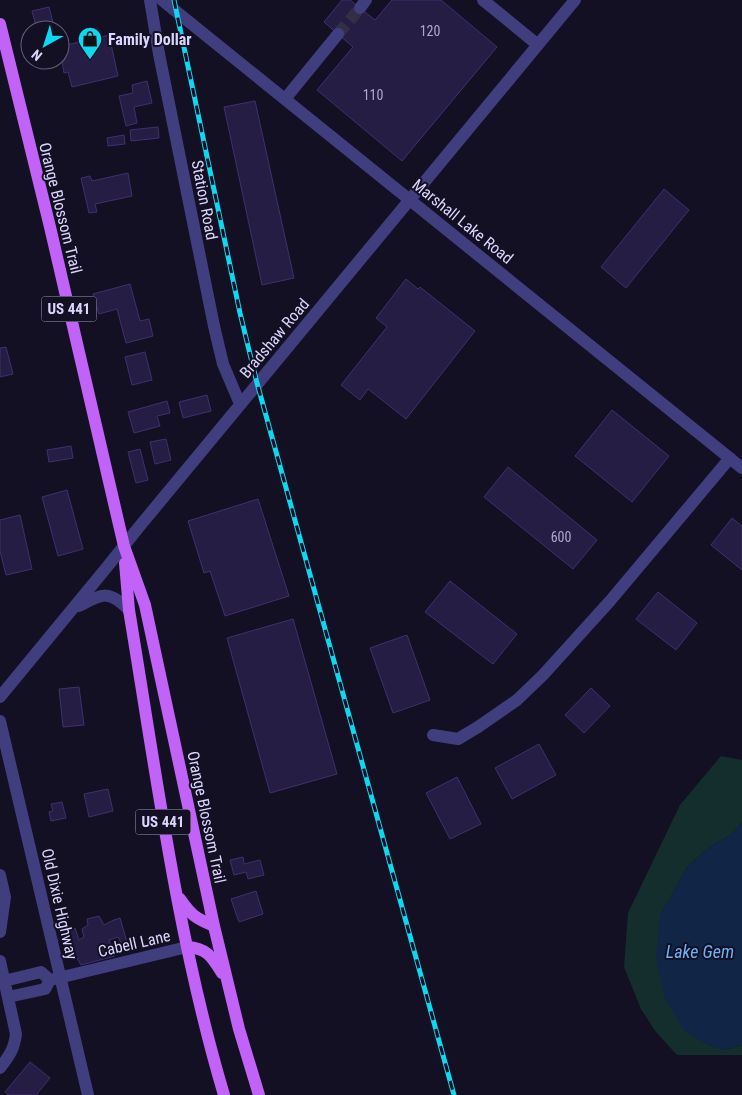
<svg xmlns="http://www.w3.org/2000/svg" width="742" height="1095" font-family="'Roboto Condensed',sans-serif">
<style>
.green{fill:#132e2d}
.water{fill:#112547}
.building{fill:#261d44;stroke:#3e316f}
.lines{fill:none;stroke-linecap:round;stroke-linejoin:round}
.minor-tunnel{stroke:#322e45;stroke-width:12;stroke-dasharray:12 6;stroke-linecap:butt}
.minor{stroke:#413e80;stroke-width:12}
.major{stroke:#c163f6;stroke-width:12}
.rail-casing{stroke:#0ed7f0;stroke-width:5}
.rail{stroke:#141024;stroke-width:3;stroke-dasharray:9;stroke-linecap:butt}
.labels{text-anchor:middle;stroke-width:4;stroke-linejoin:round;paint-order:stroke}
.number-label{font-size:14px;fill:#aea8cf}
.shield{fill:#141024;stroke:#9f9bbc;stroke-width:1}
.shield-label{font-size:15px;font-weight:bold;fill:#dbd6fd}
.poi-label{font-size:16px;font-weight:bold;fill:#dbd6fd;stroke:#141024;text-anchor:start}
.street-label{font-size:16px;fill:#dbd6fd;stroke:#141024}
.water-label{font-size:18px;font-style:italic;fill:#6ab4f6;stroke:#141024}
</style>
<rect width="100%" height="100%" fill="#141024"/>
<path class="green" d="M 721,756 L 742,760 L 742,822 L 731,835 L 711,846 L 687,867 L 660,916 L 706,1044 L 725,1050 L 742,1045 L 742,1055 L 677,1055 L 656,1032 L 641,1009 L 624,967 L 628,913 L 680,805 Z"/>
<path class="water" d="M 742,822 L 742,1045 L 725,1050 L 706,1044 L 683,1029 L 665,999 L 656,958 L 660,916 L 687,867 L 711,846 L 731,835 Z"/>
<path class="building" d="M 342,0 L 350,0 L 375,20 L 392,0 L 441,0 L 497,47 L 402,161 L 317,90 L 353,47 L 324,22 Z
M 49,7 L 55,30 L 37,30 L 32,11 Z
M 109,35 L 118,76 L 72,87 L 68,72 L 64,73 L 62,61 L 65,60 L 62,46 Z
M 147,81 L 152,103 L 134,107 L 137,123 L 126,126 L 119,96 L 133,93 L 132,85 Z
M 255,101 L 294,278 L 262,285 L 224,107 Z
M 158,127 L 159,138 L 131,141 L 130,130 Z
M 124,135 L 125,144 L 108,146 L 107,138 Z
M 128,173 L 132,196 L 95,204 L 97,212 L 89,213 L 81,178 L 90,176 L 92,181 Z
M 664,189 L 689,210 L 626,288 L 601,267 Z
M 406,279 L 418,289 L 420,287 L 475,331 L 406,419 L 368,389 L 360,400 L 341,385 L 387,327 L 376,318 Z
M 130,284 L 140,321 L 149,319 L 153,336 L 126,343 L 117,309 L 99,314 L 93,294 Z
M 6,347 L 13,374 L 0,377 L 0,348 Z
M 145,352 L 152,380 L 132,385 L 125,357 Z
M 207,395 L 211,411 L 183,418 L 179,402 Z
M 167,401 L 170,413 L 157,416 L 160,426 L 134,433 L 128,412 Z
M 612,410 L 669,456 L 632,502 L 575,456 Z
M 166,439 L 171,460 L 155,464 L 150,442 Z
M 71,446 L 73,458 L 49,462 L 47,450 Z
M 140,449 L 148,480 L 136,483 L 128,452 Z
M 508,467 L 597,540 L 573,569 L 484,497 Z
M 67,490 L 83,549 L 58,556 L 42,497 Z
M 258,499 L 289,596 L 225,616 L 210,571 L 204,573 L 188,521 Z
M 20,515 L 32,569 L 6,575 L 0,551 L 0,520 Z
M 732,518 L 742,526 L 742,570 L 711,545 Z
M 450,581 L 517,634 L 493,664 L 425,612 Z
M 658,592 L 697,623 L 676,650 L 636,619 Z
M 293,619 L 337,774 L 270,793 L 227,638 Z
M 407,635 L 430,700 L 393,713 L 370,648 Z
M 79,687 L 84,725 L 63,727 L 59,689 Z
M 591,688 L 610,706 L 584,733 L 565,715 Z
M 539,744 L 556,775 L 512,799 L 495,768 Z
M 457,777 L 481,824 L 450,839 L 426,793 Z
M 108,789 L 113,811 L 89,817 L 84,794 Z
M 62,802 L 66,818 L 51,821 L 49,812 L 53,811 L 51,804 Z
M 243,857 L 244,864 L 260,860 L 264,875 L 248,879 L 246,872 L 234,875 L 230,860 Z
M 256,891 L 263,914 L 239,922 L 231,899 Z
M 99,916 L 104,925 L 114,920 L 120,918 L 127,942 L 121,943 L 118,937 L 109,940 L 115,956 L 81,965 L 77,958 L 73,959 L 65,931 L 75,928 L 79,940 L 84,937 L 82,929 L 88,925 L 87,919 Z
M 30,1062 L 50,1078 L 36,1095 L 9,1095 L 5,1092 Z"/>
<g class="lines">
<path class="minor-tunnel" d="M 338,34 L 360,8"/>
<path class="minor" d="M 150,0 L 159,54 L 214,326 L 223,364 L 240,404
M 162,0 L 742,468
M 483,0 L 538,45
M 360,8 L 366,0
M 285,99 L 338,34
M 79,606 C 102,594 109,589 129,610
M 0,697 L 107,567 L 139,527 L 575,0
M 0,721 L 88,1095
M 433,735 L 458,739 L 478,727 L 517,700 L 543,675 L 610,601 L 730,458
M 0,875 L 5,897 L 0,932
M 0,961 L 16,1034 C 14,1050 9,1056 0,1068
M 50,980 L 187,947
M 4,981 L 41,972 L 50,980
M 8,997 L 45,989 L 50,980"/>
<path class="major" d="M 0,24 L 50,227 L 120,529 L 124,546 L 145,605 L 214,926 L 239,1029 L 259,1095
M 125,563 L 129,610 C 156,772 177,937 224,1095
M 180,899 C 191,915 195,918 214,926
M 187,947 C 207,948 212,957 222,973"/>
<defs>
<path id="rail" d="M 174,0 L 240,313 L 257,383 L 454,1095"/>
</defs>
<use href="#rail" class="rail-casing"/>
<use href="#rail" class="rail"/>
</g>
<defs>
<symbol id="shop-pin" viewBox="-11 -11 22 30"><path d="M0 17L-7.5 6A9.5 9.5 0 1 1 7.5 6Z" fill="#0ed7f0" stroke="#141024"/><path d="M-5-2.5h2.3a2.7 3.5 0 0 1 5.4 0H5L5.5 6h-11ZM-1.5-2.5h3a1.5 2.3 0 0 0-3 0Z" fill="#111"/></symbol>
</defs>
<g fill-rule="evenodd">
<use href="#shop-pin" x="76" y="25" width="28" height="38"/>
</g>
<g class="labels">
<g class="number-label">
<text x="430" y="36">120</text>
<text x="373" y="100">110</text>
<text x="561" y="542">600</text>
</g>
<g class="shield">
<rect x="41.5" y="296.5" width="55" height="25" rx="4"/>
<rect x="135.5" y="809.5" width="55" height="25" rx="4"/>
</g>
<g class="shield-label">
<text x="69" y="314">US 441</text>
<text x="163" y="827">US 441</text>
</g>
<g class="poi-label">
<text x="108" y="45">Family Dollar</text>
</g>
<g class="street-label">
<text transform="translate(205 200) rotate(79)" y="6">Station Road</text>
<text transform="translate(61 208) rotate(76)" y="6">Orange Blossom Trail</text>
<text transform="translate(463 221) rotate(39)" y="6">Marshall Lake Road</text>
<text transform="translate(274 338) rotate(-50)" y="6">Bradshaw Road</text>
<text transform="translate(207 817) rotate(78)" y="6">Orange Blossom Trail</text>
<text transform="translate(60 904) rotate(77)" y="6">Old Dixie Highway</text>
<text transform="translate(134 943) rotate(-13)" y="6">Cabell Lane</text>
</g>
<g class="water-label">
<text x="700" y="958">Lake Gem</text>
</g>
</g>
<g transform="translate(45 45) rotate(219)"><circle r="24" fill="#141024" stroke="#645f7b"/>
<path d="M0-4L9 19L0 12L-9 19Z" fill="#0ed7f0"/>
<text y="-8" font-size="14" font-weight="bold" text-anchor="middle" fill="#dbd6fd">N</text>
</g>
</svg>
